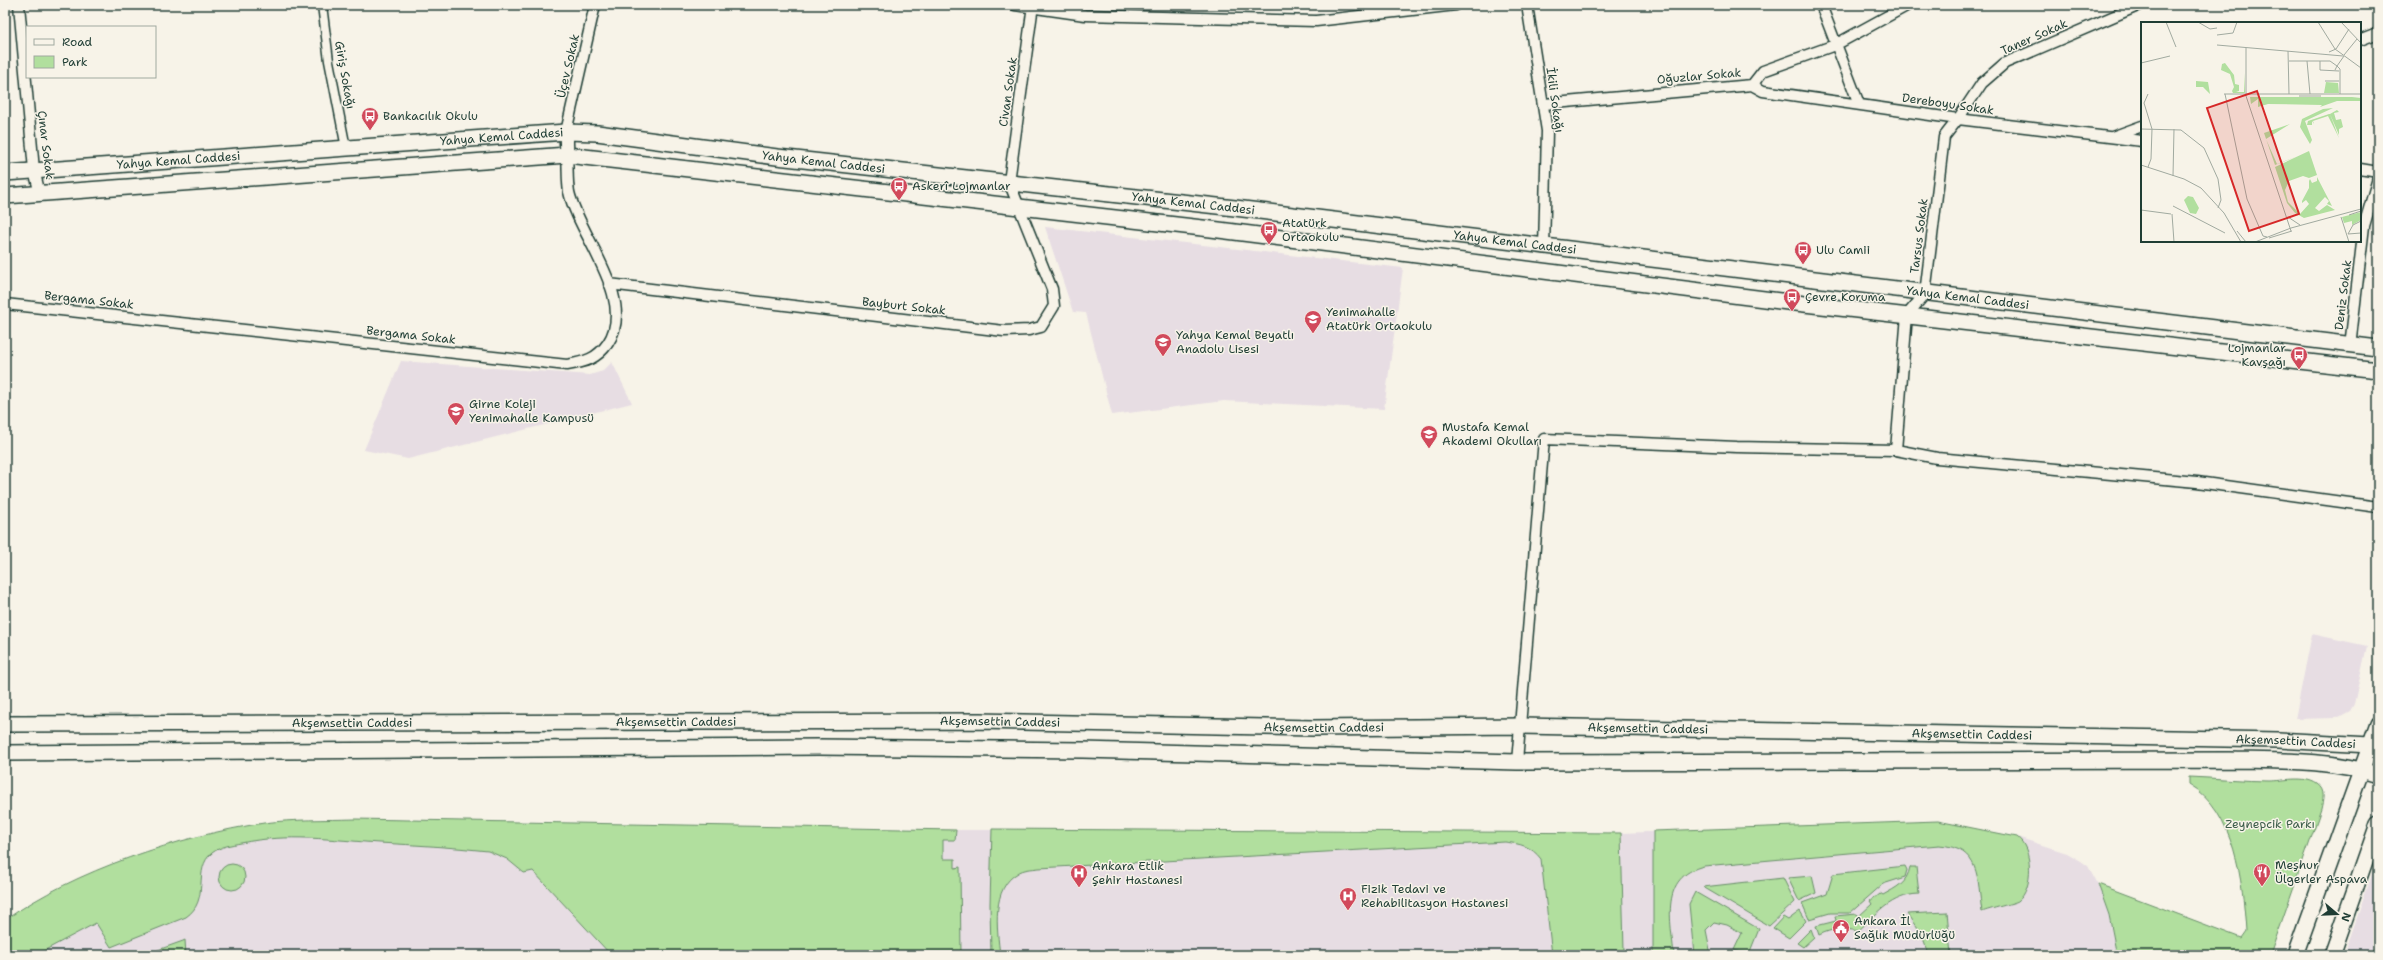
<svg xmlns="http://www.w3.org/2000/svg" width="2383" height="960" font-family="'Shantell Sans',sans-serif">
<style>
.built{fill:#e7dde3}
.green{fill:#b1df9e;stroke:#688e69}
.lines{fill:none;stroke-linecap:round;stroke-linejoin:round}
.pedestrian-casing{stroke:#1f3d34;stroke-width:11}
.minor-casing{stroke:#1f3d34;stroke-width:13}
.tertiary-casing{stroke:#1f3d34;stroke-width:16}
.secondary-casing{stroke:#1f3d34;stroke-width:18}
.pedestrian{stroke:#f7f3e8;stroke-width:8}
.minor{stroke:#f7f3e8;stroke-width:10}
.tertiary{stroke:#f7f3e8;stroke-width:13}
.secondary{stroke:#f7f3e8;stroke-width:15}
.labels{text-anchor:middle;stroke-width:3;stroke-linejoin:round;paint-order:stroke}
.street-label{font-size:12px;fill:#1f3d34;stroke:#f7f3e8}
.poi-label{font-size:12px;fill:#1f3d34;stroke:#f7f3e8;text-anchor:start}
.park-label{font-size:12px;fill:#3c5d49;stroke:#f7f3e8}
.inset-road{fill:none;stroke:#a1aaa0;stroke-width:1}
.view{fill:#d62828;fill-opacity:0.15;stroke:#d62828;stroke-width:2}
.inset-edge{fill:none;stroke:#1f3d34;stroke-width:2}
</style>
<rect width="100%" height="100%" fill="#f7f3e8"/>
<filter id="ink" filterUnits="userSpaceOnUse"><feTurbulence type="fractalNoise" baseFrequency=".025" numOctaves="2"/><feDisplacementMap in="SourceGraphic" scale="8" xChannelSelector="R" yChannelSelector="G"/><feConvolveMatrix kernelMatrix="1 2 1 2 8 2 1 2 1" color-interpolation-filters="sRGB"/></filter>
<g filter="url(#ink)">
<path class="built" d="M 1045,227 L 1403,268 L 1384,409 L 1224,401 L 1112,415 L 1086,313 L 1073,312 Z
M 401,361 L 590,375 L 603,371 L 612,362 L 632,403 L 408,459 L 364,450 Z
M 2312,634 L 2367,646 L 2354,704 L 2350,711 L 2337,718 L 2295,719 Z
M 355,819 L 717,827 L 961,830 L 1225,830 L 1400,833 L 1621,833 L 1938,821 L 2017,837 L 2067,853 L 2081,861 L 2088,866 L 2098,884 L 2109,915 L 2117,955 L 5,955 L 5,920 L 50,892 L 97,871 L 147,852 L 220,831 L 286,821 Z
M 2378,857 L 2378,955 L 2344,955 Z"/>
<path class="green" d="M 2189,777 C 2216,778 2243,781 2269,781 C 2284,781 2304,775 2317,784 C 2326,790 2323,800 2321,809 L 2270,955 L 2117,955 L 2109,915 L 2098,884 L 2241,938 L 2246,931 C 2243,883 2235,810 2189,784 Z
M 355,819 L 956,830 L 955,840 L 943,840 L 943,859 L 955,859 L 955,868 L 960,867 L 961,955 L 611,955 L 533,871 L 524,873 L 507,859 L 488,851 C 452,847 416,845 379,843 C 332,840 287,833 241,843 C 231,845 221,846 212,853 C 192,869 211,900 186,917 L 111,947 L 96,923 L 36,955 L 5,955 L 5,920 C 75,870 180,836 264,823 C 294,819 325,820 355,819 Z
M 1938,821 L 2017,837 C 2033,848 2034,889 2018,901 C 2015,903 1989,909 1982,912 C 1977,878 1981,848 1939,845 L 1704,866 C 1659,877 1671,921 1674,955 L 1653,955 L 1653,831 Z
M 992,829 L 1621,833 L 1624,950 L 1606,950 L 1606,955 L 1552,955 L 1541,859 C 1531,846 1521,844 1505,842 L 1039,868 C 1032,869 1023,869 1018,873 C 991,888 997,928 1000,955 L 991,955 L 990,904 Z
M219 877a13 13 0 1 1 26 0a13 13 0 1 1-26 0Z
M 1905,866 L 1907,870 L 1905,877 L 1883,884 L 1850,913 L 1830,913 L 1809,919 L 1802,903 L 1827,894 L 1833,874 Z
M 1910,867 L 1916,867 L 1919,894 C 1891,895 1877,914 1858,931 C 1843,928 1833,928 1819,935 L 1816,926 L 1836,921 L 1835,916 L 1857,914 L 1859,916 L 1872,904 L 1870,901 L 1880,893 L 1883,895 C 1897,887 1907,883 1910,867 Z
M 1812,876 L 1816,893 L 1799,901 L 1788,878 Z
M 1783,878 L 1795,902 L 1769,926 L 1703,887 Z
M 1695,892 L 1759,929 L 1749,954 L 1734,950 L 1742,933 L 1727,925 L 1714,922 L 1706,930 L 1711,955 L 1694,955 L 1689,904 Z
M 1800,911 L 1806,921 L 1789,938 L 1773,928 L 1783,917 L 1788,920 Z
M 1947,912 L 1951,955 L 1929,955 L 1922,935 L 1907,914 Z
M 1811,929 L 1814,937 L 1803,947 L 1797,943 Z
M 185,940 L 186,955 L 144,955 L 183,941 Z"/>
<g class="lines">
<defs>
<path id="pedestrian" d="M 322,5 L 329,61 L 346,148"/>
<path id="minor" d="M 19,5 L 34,170 L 40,194
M 1015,5 L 1085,15 L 1316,21 L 1456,5
M 1527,5 L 1547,131 L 1544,248
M 1821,5 L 1859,104
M 2360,40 L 2378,33
M 1752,85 L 1763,91 L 1958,119 L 2142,141
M 1544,104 L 1752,85 L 1763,71 L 1835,45 L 1908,5
M 566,132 L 595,5
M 2112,137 L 2142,126
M 2360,169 L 2378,172
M 609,284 L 1004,331 L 1029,330 L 1041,327 L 1054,306 L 1052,289 L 1009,182 L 1033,5
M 5,304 L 567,365 C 585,362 597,359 608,343 C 637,299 579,236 569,192 C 567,180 568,167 567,155
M 2350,346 L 2364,226 L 2378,178
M 1896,450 L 1907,315 L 1925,294 L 1944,137 L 1958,119 L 1982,83 L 2005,63 L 2140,5
M 1517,762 L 1544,439 L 1737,447 L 1896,450 L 1937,458 L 2197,482 L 2378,507"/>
<path id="tertiary" d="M 566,132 L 567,155"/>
<g id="secondary">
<path id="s1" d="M 5,173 L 566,132 L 597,133 L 777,157 L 1235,208 L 2378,348"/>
<path d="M 5,196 L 567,155 L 1211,229 L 1796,303 L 2378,370"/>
<path id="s2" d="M 5,724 L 980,721 L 1313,728 L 1520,726 L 2278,740 L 2370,745 L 2378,748"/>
<path d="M 5,753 L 818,747 L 1083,750 L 1517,762 L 2230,760 C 2279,761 2331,759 2378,775"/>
<path d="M 2295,955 L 2378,724"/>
<path d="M 2332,955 L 2378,824"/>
</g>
</defs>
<use href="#pedestrian" class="pedestrian-casing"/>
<use href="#minor" class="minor-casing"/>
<use href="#tertiary" class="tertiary-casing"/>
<use href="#secondary" class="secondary-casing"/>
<use href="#pedestrian" class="pedestrian"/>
<use href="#minor" class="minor"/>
<use href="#tertiary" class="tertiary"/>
<use href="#secondary" class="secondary"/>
</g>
</g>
<defs>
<symbol id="bus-pin" viewBox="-11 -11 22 30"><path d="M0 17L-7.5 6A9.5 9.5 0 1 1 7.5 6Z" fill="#d1495b" stroke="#f7f3e8"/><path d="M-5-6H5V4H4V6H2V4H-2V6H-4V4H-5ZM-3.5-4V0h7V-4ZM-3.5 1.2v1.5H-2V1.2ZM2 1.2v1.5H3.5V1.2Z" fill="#fff"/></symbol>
<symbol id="school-pin" viewBox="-11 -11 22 30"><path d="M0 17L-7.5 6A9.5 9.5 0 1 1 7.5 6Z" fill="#d1495b" stroke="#f7f3e8"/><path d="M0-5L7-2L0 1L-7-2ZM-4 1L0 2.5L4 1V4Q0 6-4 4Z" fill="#fff"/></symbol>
<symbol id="university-pin" viewBox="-11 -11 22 30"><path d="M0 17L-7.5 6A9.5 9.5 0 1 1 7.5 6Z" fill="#d1495b" stroke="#f7f3e8"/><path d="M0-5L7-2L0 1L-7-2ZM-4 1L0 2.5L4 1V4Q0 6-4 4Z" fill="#fff"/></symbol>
<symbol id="restaurant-pin" viewBox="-11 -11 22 30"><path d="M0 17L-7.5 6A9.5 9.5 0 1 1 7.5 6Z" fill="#d1495b" stroke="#f7f3e8"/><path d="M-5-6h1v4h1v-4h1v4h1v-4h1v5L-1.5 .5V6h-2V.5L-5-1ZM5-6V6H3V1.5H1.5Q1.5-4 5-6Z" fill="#fff"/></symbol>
<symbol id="hospital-pin" viewBox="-11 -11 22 30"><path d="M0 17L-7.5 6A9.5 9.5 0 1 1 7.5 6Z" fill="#d1495b" stroke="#f7f3e8"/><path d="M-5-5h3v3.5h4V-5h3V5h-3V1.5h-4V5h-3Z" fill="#fff"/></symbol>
<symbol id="civic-pin" viewBox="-11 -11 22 30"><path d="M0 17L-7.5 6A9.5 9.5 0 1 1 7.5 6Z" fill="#d1495b" stroke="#f7f3e8"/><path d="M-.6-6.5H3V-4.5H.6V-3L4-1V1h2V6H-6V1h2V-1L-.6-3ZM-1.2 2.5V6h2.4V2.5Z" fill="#fff"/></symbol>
</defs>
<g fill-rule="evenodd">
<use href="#bus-pin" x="360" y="106" width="20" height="27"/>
<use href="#bus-pin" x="889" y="176" width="20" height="27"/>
<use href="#bus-pin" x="1259" y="220" width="20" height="27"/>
<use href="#bus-pin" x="1793" y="240" width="20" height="27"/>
<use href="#bus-pin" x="1782" y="287" width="20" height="27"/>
<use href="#school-pin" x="1303" y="309" width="20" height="27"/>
<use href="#school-pin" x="1153" y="332" width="20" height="27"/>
<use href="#bus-pin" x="2289" y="345" width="20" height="27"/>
<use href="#university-pin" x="446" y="401" width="20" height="27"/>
<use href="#school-pin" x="1419" y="424" width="20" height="27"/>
<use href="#restaurant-pin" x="2252" y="862" width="20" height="27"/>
<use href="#hospital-pin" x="1069" y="863" width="20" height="27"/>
<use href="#hospital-pin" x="1338" y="886" width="20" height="27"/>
<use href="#civic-pin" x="1831" y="918" width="20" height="27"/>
</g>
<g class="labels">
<g class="street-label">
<text transform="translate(2034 37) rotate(-24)" y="4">Taner Sokak</text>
<text transform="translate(568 66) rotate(-77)" y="4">Üçev Sokak</text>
<text transform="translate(345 75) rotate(80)" y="4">Giriş Sokağı</text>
<text transform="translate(1699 76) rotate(-5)" y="4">Oğuzlar Sokak</text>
<text transform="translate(1008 92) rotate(-82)" y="4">Civan Sokak</text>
<text transform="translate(1555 100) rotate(82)" y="4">İkili Sokağı</text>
<text transform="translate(1948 104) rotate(8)" y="4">Dereboyu Sokak</text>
<text dy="4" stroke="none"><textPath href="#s1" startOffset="498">Yahya Kemal Caddesi</textPath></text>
<text transform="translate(46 145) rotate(83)" y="4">Çınar Sokak</text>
<text dy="4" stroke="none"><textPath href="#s1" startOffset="174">Yahya Kemal Caddesi</textPath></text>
<text dy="4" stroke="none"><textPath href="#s1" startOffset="822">Yahya Kemal Caddesi</textPath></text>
<text dy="4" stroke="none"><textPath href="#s1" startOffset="1194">Yahya Kemal Caddesi</textPath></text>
<text transform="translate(1919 236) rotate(-83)" y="4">Tarsus Sokak</text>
<text dy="4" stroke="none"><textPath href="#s1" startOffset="1518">Yahya Kemal Caddesi</textPath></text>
<text transform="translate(2343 295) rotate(-83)" y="4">Deniz Sokak</text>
<text dy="4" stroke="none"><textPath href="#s1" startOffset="1974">Yahya Kemal Caddesi</textPath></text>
<text transform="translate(89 300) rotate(6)" y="4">Bergama Sokak</text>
<text transform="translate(904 306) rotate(6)" y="4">Bayburt Sokak</text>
<text transform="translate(411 335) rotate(6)" y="4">Bergama Sokak</text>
<text dy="4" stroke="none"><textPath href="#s2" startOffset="347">Akşemsettin Caddesi</textPath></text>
<text dy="4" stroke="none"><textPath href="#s2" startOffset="671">Akşemsettin Caddesi</textPath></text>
<text dy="4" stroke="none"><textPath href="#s2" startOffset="995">Akşemsettin Caddesi</textPath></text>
<text dy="4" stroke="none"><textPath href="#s2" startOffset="1319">Akşemsettin Caddesi</textPath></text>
<text dy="4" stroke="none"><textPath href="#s2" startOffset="1643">Akşemsettin Caddesi</textPath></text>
<text dy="4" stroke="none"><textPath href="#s2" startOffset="1967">Akşemsettin Caddesi</textPath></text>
<text dy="4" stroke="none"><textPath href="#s2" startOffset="2291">Akşemsettin Caddesi</textPath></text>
</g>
<g class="poi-label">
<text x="383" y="120">Bankacılık Okulu</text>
<text x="912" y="190">Askerî Lojmanlar</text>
<text x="1282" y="227">Atatürk<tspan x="1282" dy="14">Ortaokulu</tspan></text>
<text x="1816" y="254">Ulu Camii</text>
<text x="1805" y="301">Çevre Koruma</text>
<text x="1326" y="316">Yenimahalle<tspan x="1326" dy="14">Atatürk Ortaokulu</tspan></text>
<text x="1176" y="339">Yahya Kemal Beyatlı<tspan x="1176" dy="14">Anadolu Lisesi</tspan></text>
<text x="2286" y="352" text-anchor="end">Lojmanlar<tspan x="2286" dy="14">Kavşağı</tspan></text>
<text x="469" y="408">Girne Koleji<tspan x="469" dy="14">Yenimahalle Kampusü</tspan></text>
<text x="1442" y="431">Mustafa Kemal<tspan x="1442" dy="14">Akademi Okulları</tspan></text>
<text x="2275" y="869">Meşhur<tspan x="2275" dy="14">Ülgerler Aspava</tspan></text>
<text x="1092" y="870">Ankara Etlik<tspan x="1092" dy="14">Şehir Hastanesi</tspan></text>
<text x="1361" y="893">Fizik Tedavi ve<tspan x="1361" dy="14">Rehabilitasyon Hastanesi</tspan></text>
<text x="1854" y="925">Ankara İl<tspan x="1854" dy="14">Sağlık Müdürlüğü</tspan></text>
</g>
<g class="park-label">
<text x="2270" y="828">Zeynepcik Parkı</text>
</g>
</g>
<g transform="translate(2141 22)">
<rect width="220" height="220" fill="#f7f3e8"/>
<path d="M 84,41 L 93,53 L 94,62 L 98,63 L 98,69 L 95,70 L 103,70 L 104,51 L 104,71 L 92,71 L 91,69 L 93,65 L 89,52 L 80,48 L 81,42 ZM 55,59 L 67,60 L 69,72 L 62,65 L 55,65 ZM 185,60 L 197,61 L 198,71 L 183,71 ZM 109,75 L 211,75 L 220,76 L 220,79 L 196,79 L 179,85 L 181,83 L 127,82 L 117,85 L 117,77 L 110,82 ZM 192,86 L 164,99 L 171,118 L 169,122 L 159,105 L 161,97 L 182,87 ZM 196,88 L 198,90 L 193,91 L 195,98 L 200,97 L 202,105 L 198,107 L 198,113 L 189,92 ZM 188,92 L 189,92 L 198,116 L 187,94 L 172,99 L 173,102 L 171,99 L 171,103 L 166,103 L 167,99 ZM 149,102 L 125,117 L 136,142 L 157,134 L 134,143 L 123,111 ZM 168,129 L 176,153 L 168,156 L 162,154 L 148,159 L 144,168 L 147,180 L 159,192 L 168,182 L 165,178 L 161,181 L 161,179 L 168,166 L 168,159 L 169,157 L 171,161 L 176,159 L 176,155 L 191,184 L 186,182 L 188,179 L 184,175 L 174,186 L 178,189 L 186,183 L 194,188 L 163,196 L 154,191 L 146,181 L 134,145 ZM 47,174 L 52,175 L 58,186 L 55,192 L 49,191 L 43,178 ZM 220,190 L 220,198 L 211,203 L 211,199 L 203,201 L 201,195 Z" fill="#b1df9e"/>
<path class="inset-road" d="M 25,0 L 35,25M 57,0 L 69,7 L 76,6M 177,0 L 194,27 L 220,46M 200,0 L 220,21M 76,13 L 92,11 L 96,0M 76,23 L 202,34M 105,26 L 105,74 L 150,209M 147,29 L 148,72M 188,30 L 195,27 L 208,7M 203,33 L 216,17M 148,39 L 189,39 L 196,44 L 194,48M 166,39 L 169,72M 179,39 L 179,48 L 198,49M 0,41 L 29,34M 184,59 L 198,59M 7,72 L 3,81 L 11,107 L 10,137 L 7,145M 83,72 L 220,72M 84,72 L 106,177 L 122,214 L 126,215M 199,72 L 199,47 L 196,44 L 203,34M 158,74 L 180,74M 0,107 L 40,108 L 63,126 L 77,157 L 80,178 L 77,186M 0,143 L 43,157 L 60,166 L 83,191 L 100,220M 32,154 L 33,107M 32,184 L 84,211M 0,188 L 30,192M 31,192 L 33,220M 208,193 L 220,189M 147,195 L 159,203M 200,195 L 208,220M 220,199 L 212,203 L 207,212 L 220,211M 96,209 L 105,220M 128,216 L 151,209M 114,220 L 150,206 L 220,187"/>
<path class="view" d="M 116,69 L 158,192 L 108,209 L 66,86 Z"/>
<rect width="220" height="220" class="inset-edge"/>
</g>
<rect width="2383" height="960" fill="none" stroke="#f7f3e8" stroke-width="20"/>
<rect x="10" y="10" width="2363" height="940" fill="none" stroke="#1f3d34" stroke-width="1.5" filter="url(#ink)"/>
<rect x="26" y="26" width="130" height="52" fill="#f7f3e8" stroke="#a1aaa0"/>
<rect x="34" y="39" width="20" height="6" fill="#f7f3e8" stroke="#a1aaa0"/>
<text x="62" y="46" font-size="12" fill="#1f3d34">Road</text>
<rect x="34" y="56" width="20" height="12" fill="#b1df9e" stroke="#a1aaa0"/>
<text x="62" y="66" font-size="12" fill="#1f3d34">Park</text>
<g transform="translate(2337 914) rotate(109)" stroke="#f7f3e8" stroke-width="3" paint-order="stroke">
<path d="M0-3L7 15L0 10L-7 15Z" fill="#1f3d34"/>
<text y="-6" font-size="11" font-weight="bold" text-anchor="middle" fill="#1f3d34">N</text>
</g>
</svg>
